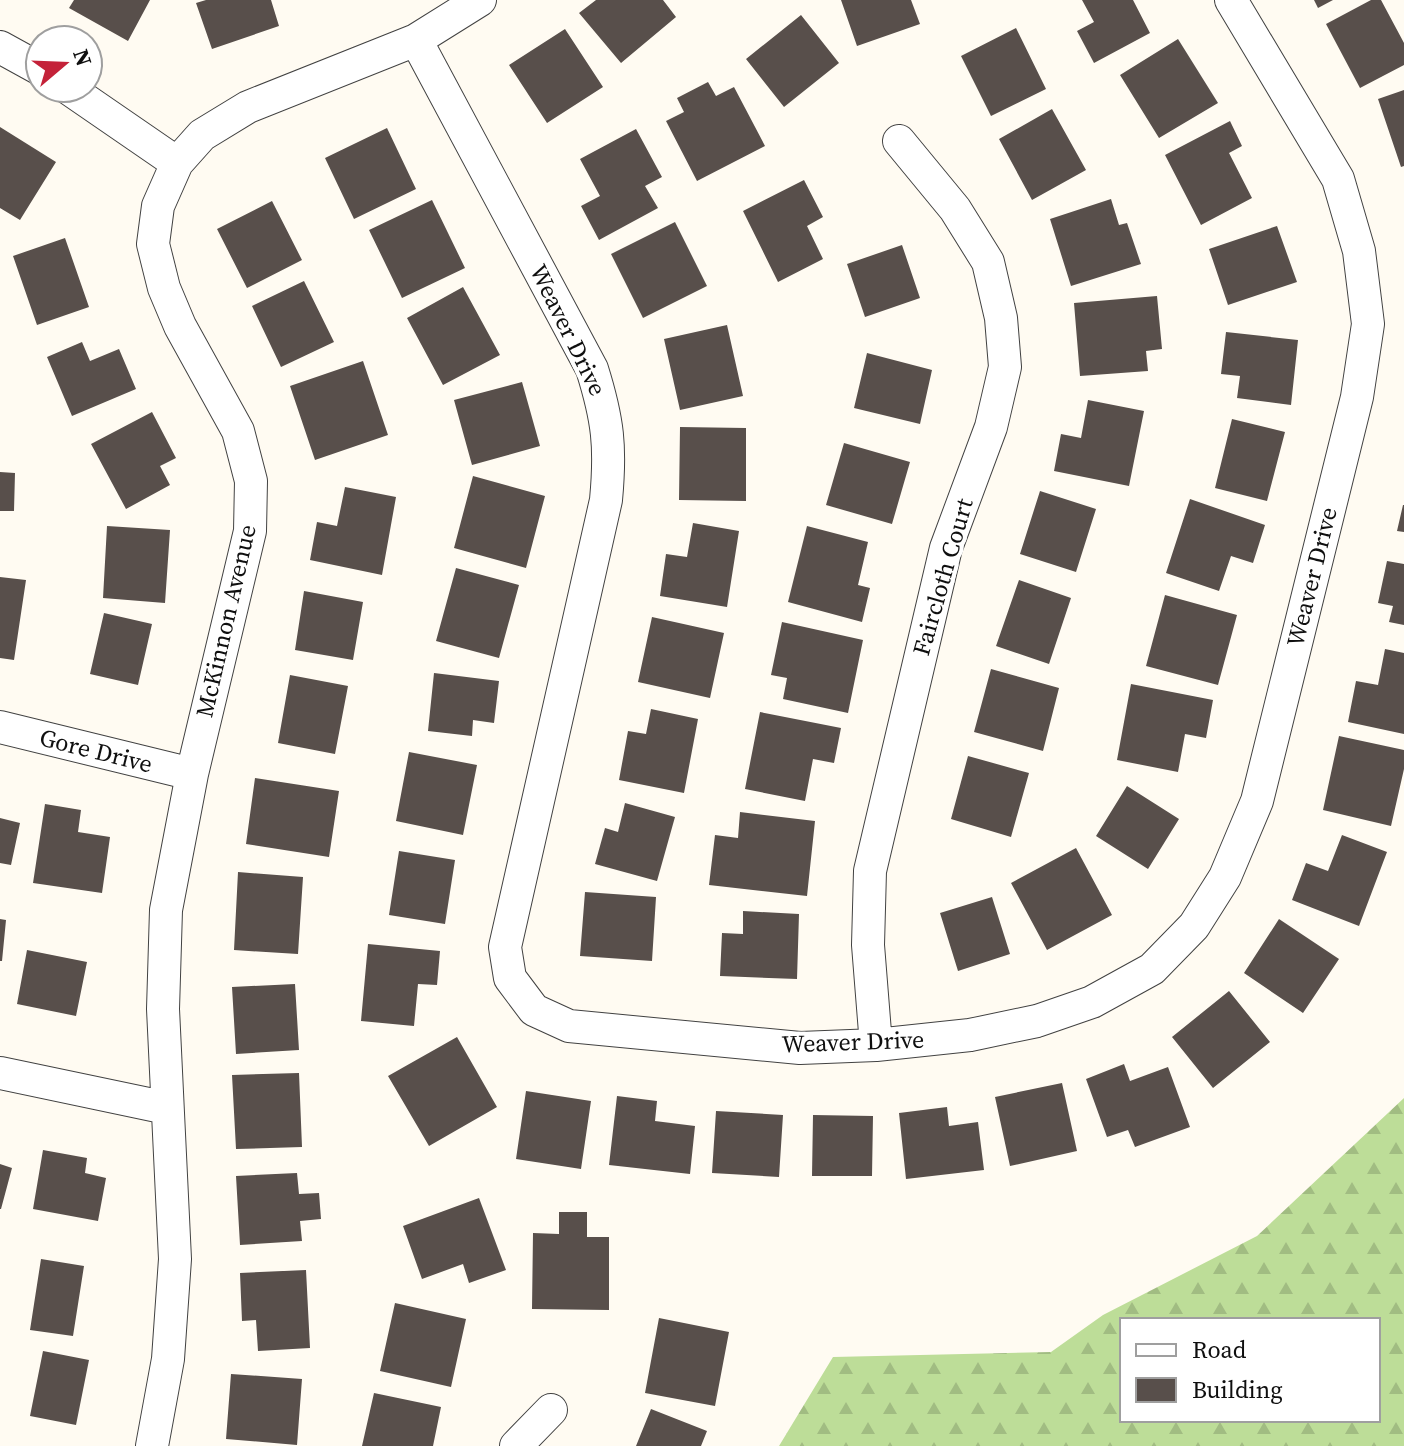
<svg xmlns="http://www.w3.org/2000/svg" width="1404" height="1446" font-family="'Source Serif 4',serif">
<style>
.forest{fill:url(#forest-firs);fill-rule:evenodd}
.building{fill:#584f4b}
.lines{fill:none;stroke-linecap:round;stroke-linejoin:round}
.street-casing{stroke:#424242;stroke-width:34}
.street{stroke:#fff;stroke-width:32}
.labels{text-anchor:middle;stroke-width:8;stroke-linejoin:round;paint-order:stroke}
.street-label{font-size:24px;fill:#0f0f0f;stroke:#fff}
</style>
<defs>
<pattern id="forest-firs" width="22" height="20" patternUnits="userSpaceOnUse" patternTransform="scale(2)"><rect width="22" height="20" fill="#bddd98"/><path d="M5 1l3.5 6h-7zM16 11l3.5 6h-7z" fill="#a1bc82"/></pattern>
</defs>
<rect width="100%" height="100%" fill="#fffbf2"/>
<path class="forest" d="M 1404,1098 L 1404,1446 L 779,1446 L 833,1357 L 1051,1352 L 1103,1315 L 1257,1236 ZM 1122,1320 L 1378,1320 L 1378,1420 L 1122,1420 Z"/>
<path class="building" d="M 74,0 L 150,0 L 128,41 L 69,8 Z
M 206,0 L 271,0 L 279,26 L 212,49 L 196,3 Z
M 596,0 L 663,0 L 676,17 L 621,63 L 579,13 Z
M 841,0 L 911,0 L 920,24 L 857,46 Z
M 1082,0 L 1133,0 L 1150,33 L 1094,63 L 1077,31 L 1094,22 Z
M 1314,0 L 1333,0 L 1318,8 Z
M 1371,0 L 1381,0 L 1404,43 L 1404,65 L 1360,88 L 1326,24 Z
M 801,15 L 839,63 L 784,107 L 746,59 Z
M 1016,28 L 1046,89 L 991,116 L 961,56 Z
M 565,29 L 603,87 L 547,123 L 509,65 Z
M 1178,39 L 1218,103 L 1159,138 L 1120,75 Z
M 708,82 L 716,96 L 734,87 L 765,146 L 697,181 L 666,121 L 684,112 L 677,98 Z
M 1404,90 L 1404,166 L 1401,167 L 1378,99 Z
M 1052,109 L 1086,170 L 1032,200 L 999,139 Z
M 1230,121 L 1242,146 L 1229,153 L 1252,198 L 1201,225 L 1165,155 Z
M 0,127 L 56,162 L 20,220 L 0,208 Z
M 387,128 L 416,189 L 354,219 L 325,158 Z
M 636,129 L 662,177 L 645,186 L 658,208 L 599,240 L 581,206 L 600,196 L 580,159 Z
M 804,180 L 823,217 L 807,226 L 823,259 L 778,282 L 743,211 Z
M 1111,199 L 1119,225 L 1127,223 L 1141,264 L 1071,286 L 1050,219 Z
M 432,200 L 465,268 L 402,298 L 369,230 Z
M 272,201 L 302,260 L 247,288 L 217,229 Z
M 675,222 L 707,286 L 643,318 L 611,254 Z
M 1277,226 L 1297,282 L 1228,305 L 1209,249 Z
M 65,238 L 89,307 L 37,325 L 13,256 Z
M 902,245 L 920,298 L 865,317 L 847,264 Z
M 304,281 L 334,342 L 281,367 L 252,306 Z
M 463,287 L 500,355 L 443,385 L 407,318 Z
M 1157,296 L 1162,349 L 1146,351 L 1148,371 L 1080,376 L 1074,303 Z
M 727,325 L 743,396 L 680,410 L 664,339 Z
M 1226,332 L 1298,340 L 1291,405 L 1237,398 L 1240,376 L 1221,374 Z
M 82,342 L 90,361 L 119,349 L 136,389 L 72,416 L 47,357 Z
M 867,353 L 932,370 L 920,424 L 854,408 Z
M 363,361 L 388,435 L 315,460 L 290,386 Z
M 522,382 L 540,446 L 472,465 L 454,400 Z
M 1088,400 L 1144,411 L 1129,486 L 1054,471 L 1061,434 L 1081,438 Z
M 152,412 L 176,458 L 160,466 L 170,485 L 126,509 L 91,444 Z
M 1232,419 L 1285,432 L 1267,501 L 1215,488 Z
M 680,427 L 746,428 L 746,501 L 679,500 Z
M 844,443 L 910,462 L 892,524 L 826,505 Z
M 0,472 L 15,473 L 14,511 L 0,511 Z
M 473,476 L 545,496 L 526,568 L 454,548 Z
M 345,487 L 396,497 L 382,575 L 310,560 L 317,522 L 337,526 Z
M 1040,491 L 1096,509 L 1076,572 L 1020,554 Z
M 1190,499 L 1265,525 L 1253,563 L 1231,556 L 1219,591 L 1166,573 Z
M 1403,505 L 1404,505 L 1404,532 L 1397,531 Z
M 693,523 L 739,531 L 727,607 L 660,596 L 666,554 L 687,557 Z
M 107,526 L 170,530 L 165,603 L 103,598 Z
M 807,526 L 868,542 L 858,585 L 870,588 L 862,622 L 788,602 Z
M 1387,561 L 1404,564 L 1404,625 L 1389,622 L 1393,606 L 1378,603 Z
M 456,568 L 519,585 L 499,658 L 436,641 Z
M 0,577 L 26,580 L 14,660 L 0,658 Z
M 1019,580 L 1071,598 L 1049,664 L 996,646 Z
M 304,591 L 363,602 L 353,660 L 295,650 Z
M 1165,595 L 1237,615 L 1218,685 L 1146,666 Z
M 104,613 L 152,624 L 138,685 L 90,674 Z
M 652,617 L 724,633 L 710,698 L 638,682 Z
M 782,622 L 863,640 L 848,713 L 783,699 L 787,678 L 771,675 Z
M 1385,649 L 1404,653 L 1404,734 L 1348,722 L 1356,681 L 1378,685 Z
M 991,669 L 1059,688 L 1043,751 L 974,732 Z
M 434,673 L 499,681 L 494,723 L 473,720 L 472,736 L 428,731 Z
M 290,675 L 348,686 L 335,754 L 278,743 Z
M 1131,684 L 1213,700 L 1206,738 L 1185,734 L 1178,772 L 1117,760 Z
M 651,709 L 698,719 L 684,793 L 619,780 L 628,731 L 646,734 Z
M 760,712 L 841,728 L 834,763 L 813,759 L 805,801 L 745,789 Z
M 1339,736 L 1404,750 L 1404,769 L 1391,826 L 1323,810 Z
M 409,752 L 477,765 L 463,835 L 396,821 Z
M 968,756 L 1029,773 L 1011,837 L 951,819 Z
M 255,778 L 339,791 L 329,857 L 246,844 Z
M 1127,786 L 1179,819 L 1148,869 L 1096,836 Z
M 625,803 L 675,817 L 657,881 L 595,864 L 605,828 L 618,832 Z
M 45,804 L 81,810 L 78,832 L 110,837 L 102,893 L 33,883 Z
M 740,812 L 815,821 L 807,896 L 709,885 L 715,835 L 738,838 Z
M 0,818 L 20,823 L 11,865 L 0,863 Z
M 1342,835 L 1387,852 L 1359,926 L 1292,900 L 1306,863 L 1328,871 Z
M 1076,848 L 1112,915 L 1047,950 L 1011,883 Z
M 399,851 L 455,860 L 445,924 L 389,915 Z
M 238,872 L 303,877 L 298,954 L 234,950 Z
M 585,892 L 656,897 L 652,961 L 580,956 Z
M 992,897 L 1010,954 L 958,971 L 940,913 Z
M 743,911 L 799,914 L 797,979 L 720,976 L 722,933 L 743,934 Z
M 0,919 L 6,920 L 2,961 L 0,961 Z
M 1279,919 L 1339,959 L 1303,1013 L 1244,973 Z
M 368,944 L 440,951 L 437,985 L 418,984 L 414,1026 L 361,1021 Z
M 27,950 L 87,962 L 76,1016 L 17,1004 Z
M 295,984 L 299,1050 L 236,1054 L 232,987 Z
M 1229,991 L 1270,1042 L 1213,1088 L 1172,1037 Z
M 457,1037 L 497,1107 L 429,1146 L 388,1076 Z
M 1124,1064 L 1130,1081 L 1168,1067 L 1190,1127 L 1135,1147 L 1128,1130 L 1107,1137 L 1086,1079 Z
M 299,1073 L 302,1147 L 236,1149 L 232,1075 Z
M 1062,1083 L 1077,1151 L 1010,1166 L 995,1097 Z
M 526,1091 L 591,1101 L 581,1169 L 516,1159 Z
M 617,1096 L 657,1101 L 655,1121 L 695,1126 L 690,1174 L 609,1165 Z
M 947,1107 L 949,1126 L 978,1122 L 984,1170 L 906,1179 L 899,1113 Z
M 716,1111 L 783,1115 L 779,1177 L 712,1173 Z
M 813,1115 L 873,1116 L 872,1176 L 812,1176 Z
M 43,1150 L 87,1158 L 85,1173 L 106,1178 L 98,1221 L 33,1209 Z
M 0,1164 L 12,1168 L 1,1209 L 0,1209 Z
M 297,1173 L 299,1194 L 319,1193 L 321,1219 L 300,1221 L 302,1241 L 240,1245 L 236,1176 Z
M 479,1198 L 506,1270 L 469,1283 L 463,1264 L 422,1279 L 403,1226 Z
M 559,1212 L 587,1212 L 587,1237 L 609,1237 L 609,1310 L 532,1309 L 533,1233 L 559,1234 Z
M 41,1259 L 84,1266 L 73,1336 L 30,1330 Z
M 306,1270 L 310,1348 L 258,1351 L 256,1320 L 242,1321 L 240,1273 Z
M 395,1303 L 466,1319 L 451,1387 L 380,1371 Z
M 659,1318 L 729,1332 L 715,1406 L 645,1393 Z
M 43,1351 L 89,1360 L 76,1425 L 30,1416 Z
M 231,1374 L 302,1379 L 297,1445 L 226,1439 Z
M 374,1393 L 441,1407 L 433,1446 L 362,1446 Z
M 651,1409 L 707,1431 L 701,1446 L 636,1446 Z"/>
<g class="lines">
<defs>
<path id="street" d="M 416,40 L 592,369 C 608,420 611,447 606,500 L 505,947 L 510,978 L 534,1010 L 569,1026 L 800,1048 L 876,1045 L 970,1035 L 1037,1021 L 1092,1002 L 1152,969 L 1194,926 L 1225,877 L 1257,801 L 1357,397 L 1368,324 L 1359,251 L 1338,179 L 1231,0
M 0,47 L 40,69
M 68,88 L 177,163
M 0,727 L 192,774
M 876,1045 L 868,945 L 870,871 L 946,548 L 991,427 L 1005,367 L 1001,318 L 988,262 L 955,209 L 899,141
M 0,1073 L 167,1108
M 152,1446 L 168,1359 L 175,1259 L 163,1009 L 166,910 L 192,774 L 250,531 L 251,481 L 238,431 L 180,326 L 164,288 L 153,244 L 158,206 L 177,163 L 202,135 L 248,107 L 416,40 L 480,0
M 516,1446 L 551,1410"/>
</defs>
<use href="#street" class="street-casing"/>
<use href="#street" class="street"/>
</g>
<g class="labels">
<g class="street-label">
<text transform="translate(568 330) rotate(64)" y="8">Weaver Drive</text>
<text transform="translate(943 577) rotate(-74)" y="8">Faircloth Court</text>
<text transform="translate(1312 577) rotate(-76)" y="8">Weaver Drive</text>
<text transform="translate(226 621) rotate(-77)" y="8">McKinnon Avenue</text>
<text transform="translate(96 751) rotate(14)" y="8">Gore Drive</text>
<text transform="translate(853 1042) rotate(-2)" y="8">Weaver Drive</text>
</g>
</g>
<rect x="1120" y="1318" width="260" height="104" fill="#ffffff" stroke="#9f9f9f" stroke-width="2"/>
<rect x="1136" y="1344" width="40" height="12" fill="#ffffff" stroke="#9f9f9f" stroke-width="2"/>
<text x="1192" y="1358" font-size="24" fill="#0f0f0f">Road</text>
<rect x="1136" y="1378" width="40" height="24" fill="#584f4b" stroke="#9f9f9f" stroke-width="2"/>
<text x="1192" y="1398" font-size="24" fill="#0f0f0f">Building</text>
<g transform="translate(64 64) rotate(71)"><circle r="38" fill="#ffffff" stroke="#9f9f9f" stroke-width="2"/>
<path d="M0-6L14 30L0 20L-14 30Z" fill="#c42239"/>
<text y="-12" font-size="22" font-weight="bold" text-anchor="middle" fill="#0f0f0f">N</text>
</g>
</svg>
